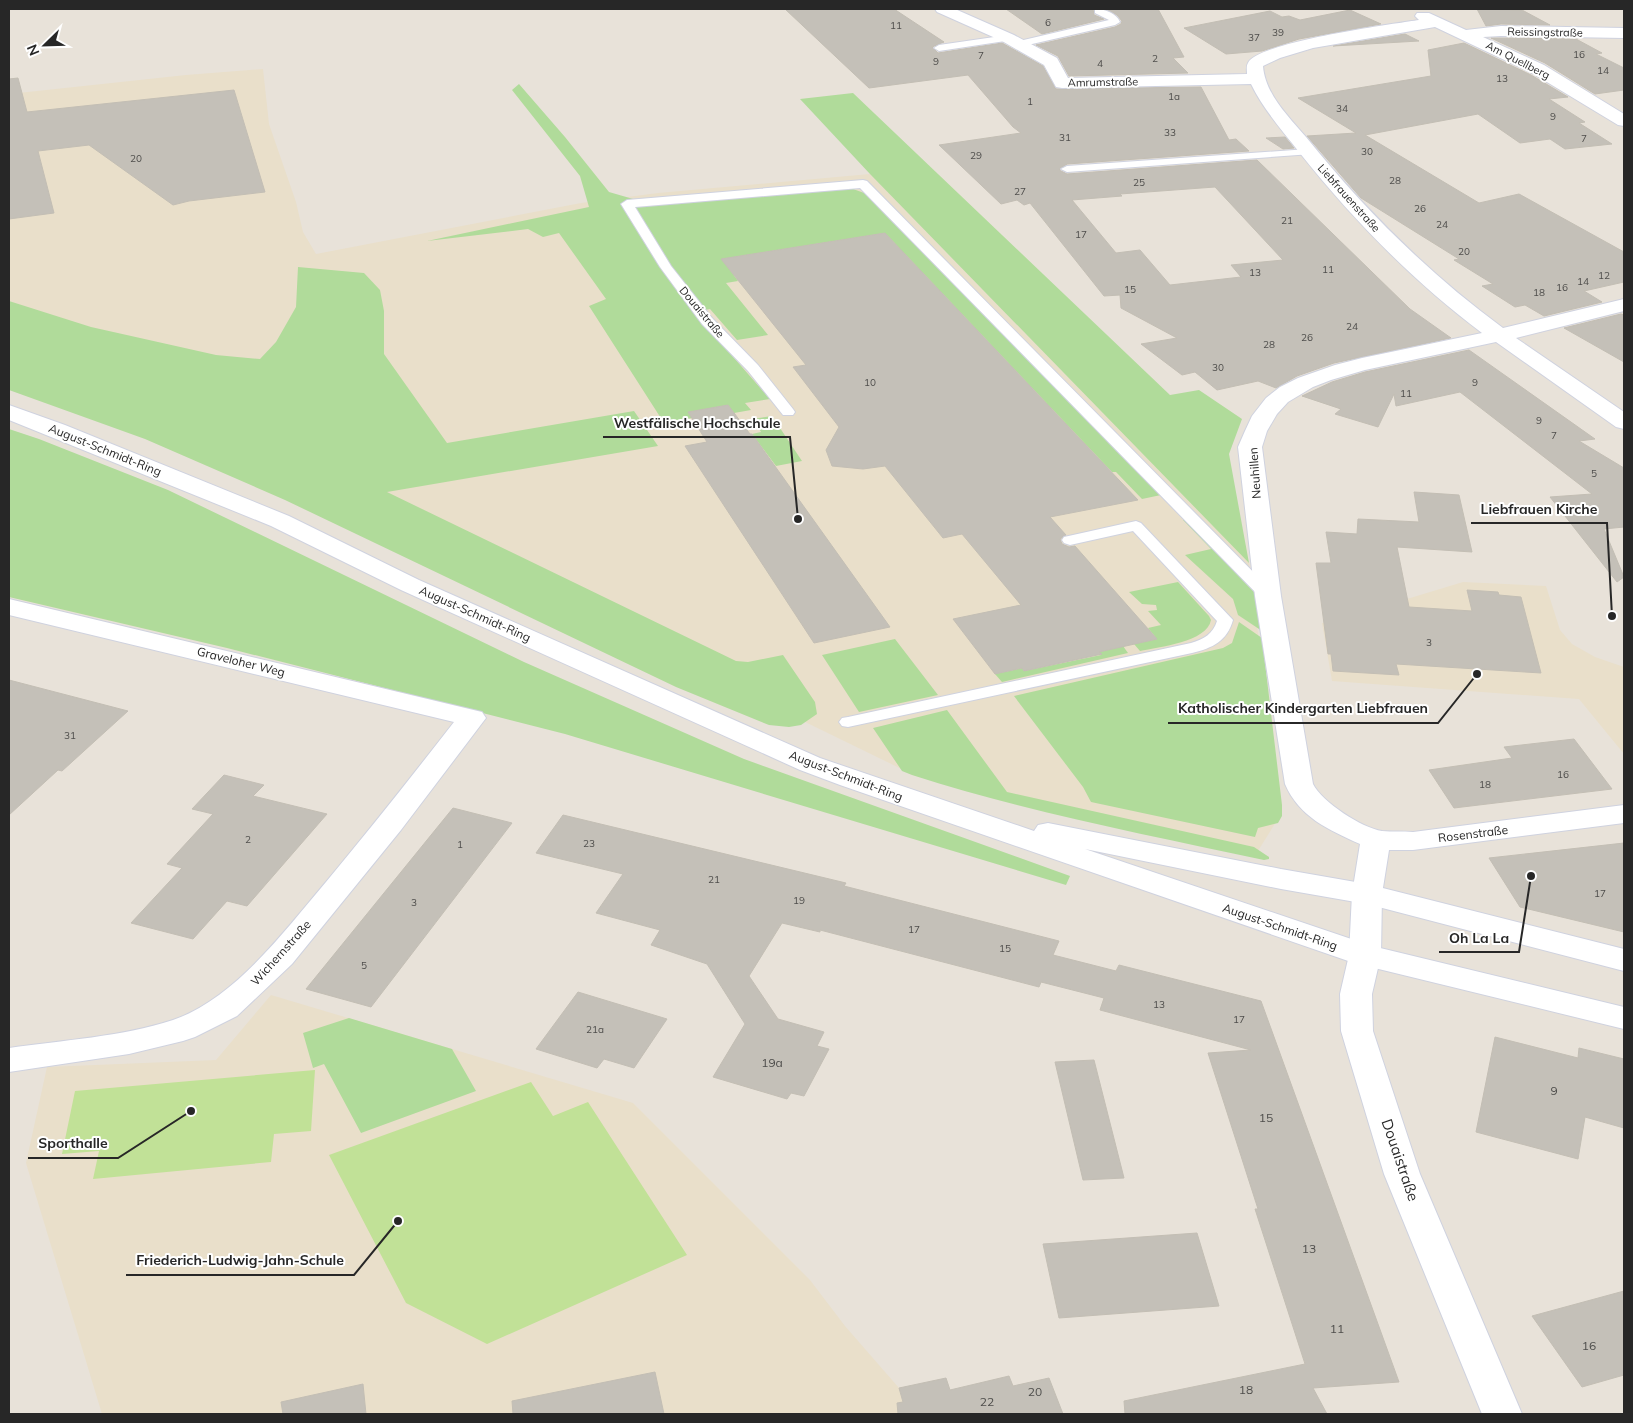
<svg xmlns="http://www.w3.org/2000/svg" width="1633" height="1423" font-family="Mulish,sans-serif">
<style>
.education{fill:#e9dfca}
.green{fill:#b0db9a}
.pitch{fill:#c1e197}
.building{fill:#c4c0b8;stroke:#c3beb4;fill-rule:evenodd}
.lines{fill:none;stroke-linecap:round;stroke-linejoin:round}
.lane-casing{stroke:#cfd2df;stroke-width:2}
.street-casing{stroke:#cfd2df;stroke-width:2}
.secondary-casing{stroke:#cfd2df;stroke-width:2}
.lane{fill:#fff;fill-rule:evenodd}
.street{fill:#fff;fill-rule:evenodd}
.secondary{fill:#fff;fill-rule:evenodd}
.labels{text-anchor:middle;stroke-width:4;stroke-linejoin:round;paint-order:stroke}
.number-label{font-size:10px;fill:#4e4d4b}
.far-street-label{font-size:11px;fill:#272727;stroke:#fff}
.street-label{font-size:12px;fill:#272727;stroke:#fff}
.near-number-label{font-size:12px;fill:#4e4d4b}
.near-street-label{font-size:15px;fill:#272727;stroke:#fff}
.leader{fill:none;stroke:#272727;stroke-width:2}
.callout-dot{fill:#272727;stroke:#fff;stroke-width:2}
.callout-label{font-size:14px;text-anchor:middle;font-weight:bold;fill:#272727;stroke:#fff;stroke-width:4;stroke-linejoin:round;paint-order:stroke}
</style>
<rect width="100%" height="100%" fill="#e8e2d9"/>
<path class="education" d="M 263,69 L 269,124 L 296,202 L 303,232 L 316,254 L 581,203 L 658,193 L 870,174 L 1249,563 L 1281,814 L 1256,854 L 916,776 L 299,476 L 9,357 L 9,94 L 186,75 Z
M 1463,582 L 1546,586 L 1560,630 L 1572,644 L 1595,657 L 1624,667 L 1624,754 L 1579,699 L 1332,681 L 1322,623 L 1398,627 L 1407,599 Z
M 271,995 L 633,1103 L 810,1280 L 845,1326 L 899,1388 L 906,1414 L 102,1414 L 26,1163 L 47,1067 L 216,1060 Z"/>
<path class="green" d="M 519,84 L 565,137 L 609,192 L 647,203 L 844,188 L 853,189 L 867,194 L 1161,495 L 1142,499 L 1116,472 L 1112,472 L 885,233 L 722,259 L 738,281 L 726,283 L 768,335 L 737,340 L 710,309 L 694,312 L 770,399 L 745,403 L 751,410 L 734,413 L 728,405 L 689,412 L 692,418 L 664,423 L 589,306 L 606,299 L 559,233 L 543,237 L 528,229 L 427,241 L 589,207 L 580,176 L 512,90 Z
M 853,93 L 1170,395 L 1199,390 L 1242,419 L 1229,454 L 1249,563 L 870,174 L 800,99 Z
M 298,267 L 364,273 L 380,290 L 384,311 L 384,354 L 447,443 L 634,411 L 658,446 L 387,492 L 736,661 L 748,662 L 783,655 L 815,702 L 817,714 L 801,725 L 789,727 L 769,725 L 676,687 L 285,500 L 145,439 L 9,390 L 9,301 L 91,327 L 216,355 L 260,359 L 276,342 L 296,307 Z
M 772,416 L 802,461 L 776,466 L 752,434 L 761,432 L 753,419 Z
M 9,429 L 39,439 L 168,490 L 524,662 L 744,759 L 1070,876 L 1066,885 L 565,734 L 227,648 L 9,597 Z
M 1183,520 L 1185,520 L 1256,594 L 1262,631 L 1238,615 L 1233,599 L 1185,555 L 1211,549 Z
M 1178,582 L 1209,616 L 1211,620 C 1207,642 1159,647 1140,651 L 1134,644 L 1157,639 L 1148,628 L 1161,625 L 1148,611 L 1157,610 L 1156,605 L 1142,604 L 1129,592 Z
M 1239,622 L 1262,638 L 1282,805 L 1282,816 L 1278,823 L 1258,828 L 1255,837 L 1091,802 L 1083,787 L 1014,696 L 1223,648 L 1232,643 Z
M 895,639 L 938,695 L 859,712 L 822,655 Z
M 1123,646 L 1128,653 L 1002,682 L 995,674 L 1022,668 L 1024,671 L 1101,655 L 1099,652 Z
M 947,710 L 1007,792 L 1254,847 L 1269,857 L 1269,859 L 1264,860 C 1147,835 1027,812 912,775 L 902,771 L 873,728 Z
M 349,1018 L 452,1049 L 476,1091 L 361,1133 L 324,1064 L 313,1068 L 303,1033 Z"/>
<path class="pitch" d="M 315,1070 L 311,1131 L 274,1134 L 271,1162 L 93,1179 L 99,1151 L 62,1154 L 75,1091 Z
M 531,1082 L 553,1116 L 588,1102 L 687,1255 L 487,1344 L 406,1303 L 329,1155 Z"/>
<path class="building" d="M 785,9 L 894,9 L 944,42 L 932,47 L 938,53 L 1002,43 L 1043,66 L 1056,89 L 1201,87 L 1229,140 L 1236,139 L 1249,151 L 1067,164 L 1059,170 L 1067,174 L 1257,160 L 1410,309 L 1451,338 L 1334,363 L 1297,376 L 1276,388 L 1258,381 L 1217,390 L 1195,372 L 1182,375 L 1141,344 L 1177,338 L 1121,308 L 1120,295 L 1104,296 L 1030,203 L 1024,205 L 1017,200 L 1001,204 L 939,145 L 1021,133 L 1013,127 L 968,75 L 869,88 ZM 1215,187 L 1283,260 L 1231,265 L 1241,277 L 1170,285 L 1140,250 L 1116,253 L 1072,200 L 1122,196 L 1120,194 Z
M 1006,9 L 1093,9 L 1094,15 L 1104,19 L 1042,34 Z
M 1106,9 L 1158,9 L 1184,57 L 1173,58 L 1188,73 L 1069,76 L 1058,56 L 1036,45 L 1115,27 L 1121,24 L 1122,21 L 1117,15 Z
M 1477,9 L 1522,10 L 1550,25 L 1501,24 L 1486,26 Z
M 1350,10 L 1381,24 L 1299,39 L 1262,51 L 1226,54 L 1184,28 L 1270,11 L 1282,17 L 1289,16 L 1300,20 Z
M 1405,34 L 1419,41 L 1333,46 Z
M 1491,38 L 1576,39 L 1602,53 L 1596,54 L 1624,68 L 1624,90 L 1595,94 L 1545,63 Z
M 1464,43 L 1531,75 L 1568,97 L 1549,99 L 1585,122 L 1579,123 L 1612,144 L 1565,149 L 1550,139 L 1520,143 L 1478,114 L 1365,135 L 1479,203 L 1519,194 L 1624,252 L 1624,282 L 1584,291 L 1602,302 L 1544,316 L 1525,305 L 1515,307 L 1482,286 L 1493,284 L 1454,260 L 1459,259 L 1361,198 L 1307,136 L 1356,133 L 1298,98 L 1431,76 L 1428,50 Z
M 18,78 L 27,112 L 234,90 L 265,192 L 189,201 L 173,205 L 89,145 L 38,151 L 54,213 L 9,219 L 9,79 Z
M 1285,137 L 1294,148 L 1283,149 L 1266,138 Z
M 885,233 L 1138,500 L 1050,517 L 1066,535 L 1060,539 L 1062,544 L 1069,547 L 1075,546 L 1157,639 L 1099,652 L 1102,654 L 1024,671 L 1022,668 L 995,674 L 953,619 L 1021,605 L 962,534 L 943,538 L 885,466 L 863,469 L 832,466 L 826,450 L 839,427 L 793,367 L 806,365 L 721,259 Z
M 1621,314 L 1624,315 L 1624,362 L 1564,328 Z
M 1469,350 L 1595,439 L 1579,441 L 1624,468 L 1624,527 L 1604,529 L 1624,577 L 1617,582 L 1550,497 L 1592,494 L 1460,392 L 1396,406 L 1394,394 L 1378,427 L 1335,414 L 1341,409 L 1302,396 L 1332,382 L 1365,372 Z
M 728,405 L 750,434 L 752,434 L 890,627 L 814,643 L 685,446 L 707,442 L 688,412 Z
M 1414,492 L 1459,495 L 1472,552 L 1397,547 L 1409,607 L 1472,611 L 1467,590 L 1498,592 L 1499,595 L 1521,597 L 1541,673 L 1396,664 L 1399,675 L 1333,671 L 1331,654 L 1328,654 L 1316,563 L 1331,563 L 1326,532 L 1357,534 L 1358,519 L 1419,522 Z
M 9,680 L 128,711 L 62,771 L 58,770 L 9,815 Z
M 1574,739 L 1612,789 L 1454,808 L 1429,770 L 1512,758 L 1504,747 Z
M 224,775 L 264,785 L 253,796 L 327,814 L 247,906 L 227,901 L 193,939 L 131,923 L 182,868 L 167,864 L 213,814 L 192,809 Z
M 453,808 L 512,823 L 371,1007 L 306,989 Z
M 563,815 L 846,883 L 844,886 L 1059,941 L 1053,955 L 1116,971 L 1119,965 L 1261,1001 L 1399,1382 L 1313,1388 L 1327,1414 L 1125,1414 L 1124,1401 L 1305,1364 L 1255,1209 L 1258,1209 L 1208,1053 L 1251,1050 L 1100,1010 L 1104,998 L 1041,982 L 1039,987 L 820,930 L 820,932 L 782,923 L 749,976 L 778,1019 L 824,1032 L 817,1046 L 829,1049 L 804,1096 L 791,1093 L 787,1099 L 713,1077 L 745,1024 L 707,964 L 651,945 L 660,930 L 596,913 L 623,874 L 536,853 Z
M 1624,843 L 1624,932 L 1520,907 L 1489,858 Z
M 578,992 L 667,1019 L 634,1068 L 604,1059 L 597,1068 L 536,1049 Z
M 1495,1037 L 1578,1058 L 1579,1048 L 1624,1059 L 1624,1128 L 1585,1117 L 1578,1159 L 1476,1132 Z
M 1094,1060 L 1124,1178 L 1083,1180 L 1055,1062 Z
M 1197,1233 L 1219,1306 L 1059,1318 L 1043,1244 Z
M 1624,1291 L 1624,1375 L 1582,1387 L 1532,1316 Z
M 655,1372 L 664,1414 L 513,1414 L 512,1401 Z
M 1009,1376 L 1013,1386 L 1049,1378 L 1063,1414 L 898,1414 L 897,1403 L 903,1402 L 899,1388 L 946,1378 L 950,1390 Z
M 363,1384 L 366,1414 L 283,1414 L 281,1402 Z"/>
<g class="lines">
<defs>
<path id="lane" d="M 1095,9 C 1105,9 1116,13 1120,22 L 1115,25 L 1019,47 L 1014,44 L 1015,42 L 1109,20 L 1095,13 Z
M 1008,35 L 1013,38 L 1012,40 L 939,51 L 934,48 L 939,45 Z
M 1308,149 L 1312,150 L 1314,152 L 1312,154 L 1067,172 L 1061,169 L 1067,166 Z
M 863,180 L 867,181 L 1274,593 L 1276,596 L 1274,599 L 1262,599 L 860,188 L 635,207 L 671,266 L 712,318 L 758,365 L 793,409 L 795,412 L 793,415 L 783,415 L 748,371 L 702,324 L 660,267 L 621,204 L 627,200 Z
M 1136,521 L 1141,523 L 1233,620 C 1227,641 1213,648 1192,653 L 848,727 L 842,726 L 839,722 L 842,718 L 848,717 L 1191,643 C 1204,639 1213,634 1217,621 L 1133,531 L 1070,545 L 1064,543 L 1062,540 L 1064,537 Z"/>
<path id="street" d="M 935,9 L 955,9 L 1014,35 L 1057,58 L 1068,78 L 1247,74 C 1247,71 1246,66 1248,63 C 1258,42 1393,24 1419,20 L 1415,16 L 1417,13 L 1429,13 L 1466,30 L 1501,26 L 1624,28 L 1624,38 L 1501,36 L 1483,37 L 1544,65 L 1624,114 L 1624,126 L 1618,125 L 1532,73 L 1435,27 L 1313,48 L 1280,58 L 1263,66 C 1265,94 1289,117 1306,137 C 1364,209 1428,273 1503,328 L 1624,299 L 1624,311 L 1516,338 L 1624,412 L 1624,429 L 1616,427 L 1496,342 L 1365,370 L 1331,380 L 1313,387 L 1288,402 L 1277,414 L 1267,431 L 1262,447 L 1281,596 L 1313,784 C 1322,802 1362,828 1382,831 C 1392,832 1403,831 1413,832 L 1624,805 L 1624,823 L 1413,850 L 1389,850 L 1382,894 L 1381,955 L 1372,994 L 1373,1031 L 1420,1174 L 1522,1414 L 1482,1414 L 1384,1174 L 1341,1031 L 1340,994 L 1349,955 L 1352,894 L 1360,844 C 1329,830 1299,817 1285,784 L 1255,596 L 1238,447 L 1245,431 L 1252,416 L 1266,398 L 1280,387 L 1298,378 L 1335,365 L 1362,358 L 1482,333 C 1413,281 1353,220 1299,152 C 1282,130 1263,109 1251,84 L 1062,88 L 1056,87 L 1044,65 L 1002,41 L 937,12 Z
M 9,599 L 482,712 L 486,718 L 401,830 L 292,964 L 237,1016 L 195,1037 L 183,1041 L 129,1054 L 9,1072 L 9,1048 C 63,1040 121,1037 173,1020 C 235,999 285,930 326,882 C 370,829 412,776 454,722 L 9,615 Z"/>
<path id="secondary" d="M 9,405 L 65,425 L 289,516 L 419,580 L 820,758 L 1034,831 L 1038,825 L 1048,823 L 1281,869 L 1367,884 L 1624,949 L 1624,971 L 1367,904 L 1281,889 L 1085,849 L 1372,946 L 1624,1007 L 1624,1029 L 1354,963 L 840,785 L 800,770 L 401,590 L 271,526 L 9,420 Z"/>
</defs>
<use href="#lane" class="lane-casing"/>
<use href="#street" class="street-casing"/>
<use href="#secondary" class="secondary-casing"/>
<use href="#lane" class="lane"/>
<use href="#street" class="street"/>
<use href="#secondary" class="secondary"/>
</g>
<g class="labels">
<g class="number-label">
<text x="1048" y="26">6</text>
<text x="896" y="29">11</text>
<text x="1278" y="36">39</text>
<text x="1254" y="41">37</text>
<text x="1579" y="58">16</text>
<text x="981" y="59">7</text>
<text x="1155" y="62">2</text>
<text x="936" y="65">9</text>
<text x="1100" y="67">4</text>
<text x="1603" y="74">14</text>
<text x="1502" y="82">13</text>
<text x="1174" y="100">1a</text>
<text x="1030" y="105">1</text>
<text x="1342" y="112">34</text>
<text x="1553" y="120">9</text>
<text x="1170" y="136">33</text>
<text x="1065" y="141">31</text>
<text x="1584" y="142">7</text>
<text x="1367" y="155">30</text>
<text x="976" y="159">29</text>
<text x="136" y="162">20</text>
<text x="1395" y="184">28</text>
<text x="1139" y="186">25</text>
<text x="1020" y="195">27</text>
<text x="1420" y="212">26</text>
<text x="1287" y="224">21</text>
<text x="1442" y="228">24</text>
<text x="1081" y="238">17</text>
<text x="1464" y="255">20</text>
<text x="1328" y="273">11</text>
<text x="1255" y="276">13</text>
<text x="1604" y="279">12</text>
<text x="1583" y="285">14</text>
<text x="1562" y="291">16</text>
<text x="1130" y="293">15</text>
<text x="1539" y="296">18</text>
<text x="1352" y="330">24</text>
<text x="1307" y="341">26</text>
<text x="1269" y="348">28</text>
<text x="1218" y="371">30</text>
<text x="870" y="386">10</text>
<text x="1475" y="386">9</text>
<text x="1406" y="397">11</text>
<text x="1539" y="424">9</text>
<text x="1554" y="439">7</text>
<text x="1594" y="477">5</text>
<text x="1429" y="646">3</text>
<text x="70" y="739">31</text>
<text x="1563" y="778">16</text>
<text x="1485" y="788">18</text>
<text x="248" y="843">2</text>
<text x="589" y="847">23</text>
<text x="460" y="848">1</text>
<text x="714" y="883">21</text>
<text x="1600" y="897">17</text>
<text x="799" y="904">19</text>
<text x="414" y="906">3</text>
<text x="914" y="933">17</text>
<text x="1005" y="952">15</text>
<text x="364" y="969">5</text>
<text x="1159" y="1008">13</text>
<text x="1239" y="1023">17</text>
<text x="595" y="1033">21a</text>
</g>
<g class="far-street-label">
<text transform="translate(1545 32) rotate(1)" y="4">Reissingstraße</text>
<text transform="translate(1518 60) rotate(27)" y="4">Am Quellberg</text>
<text transform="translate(1103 82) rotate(-1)" y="4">Amrumstraße</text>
<text transform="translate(1349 198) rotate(48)" y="4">Liebfrauenstraße</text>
<text transform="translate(702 312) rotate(50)" y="4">Douaistraße</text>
</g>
<g class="street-label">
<text transform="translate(105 450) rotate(22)" y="4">August-Schmidt-Ring</text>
<text transform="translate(1255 473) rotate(-94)" y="4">Neuhillen</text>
<text transform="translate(475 614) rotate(24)" y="4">August-Schmidt-Ring</text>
<text transform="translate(241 662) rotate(14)" y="4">Graveloher Weg</text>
<text transform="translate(846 776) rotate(21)" y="4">August-Schmidt-Ring</text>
<text transform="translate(1473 834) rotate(-7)" y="4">Rosenstraße</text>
<text transform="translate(1280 927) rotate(19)" y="4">August-Schmidt-Ring</text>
<text transform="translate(281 953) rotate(-48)" y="4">Wichernstraße</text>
</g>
<g class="near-number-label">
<text x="772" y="1067">19a</text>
<text x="1554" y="1095">9</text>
<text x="1266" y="1122">15</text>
<text x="1309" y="1253">13</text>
<text x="1337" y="1333">11</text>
<text x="1589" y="1350">16</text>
<text x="1246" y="1394">18</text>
<text x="1035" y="1396">20</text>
<text x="987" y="1406">22</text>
</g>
<g class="near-street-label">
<text transform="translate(1400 1160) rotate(71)" y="5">Douaistraße</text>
</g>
</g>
<path class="leader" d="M798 519L790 437H603M1612 616L1607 523H1471M1477 674L1438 723H1168M1531 876L1519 952H1439M191 1111L118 1158H28M398 1221L354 1275H126"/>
<g class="callout-dot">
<circle cx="798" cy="519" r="5"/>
<circle cx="1612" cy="616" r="5"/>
<circle cx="1477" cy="674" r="5"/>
<circle cx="1531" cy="876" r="5"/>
<circle cx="191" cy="1111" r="5"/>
<circle cx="398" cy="1221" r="5"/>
</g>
<g class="callout-label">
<text x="697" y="428">Westfälische Hochschule</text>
<text x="1539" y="514">Liebfrauen Kirche</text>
<text x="1303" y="713">Katholischer Kindergarten Liebfrauen</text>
<text x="1479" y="943">Oh La La</text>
<text x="73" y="1148">Sporthalle</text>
<text x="240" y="1265">Friederich-Ludwig-Jahn-Schule</text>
</g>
<rect width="1633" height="1423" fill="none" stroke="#272727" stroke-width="20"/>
<g transform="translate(45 45) rotate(247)" stroke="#ffffff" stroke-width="4" paint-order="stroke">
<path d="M0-4L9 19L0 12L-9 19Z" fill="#272727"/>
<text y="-8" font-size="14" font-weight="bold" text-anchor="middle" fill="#272727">N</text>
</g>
</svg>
